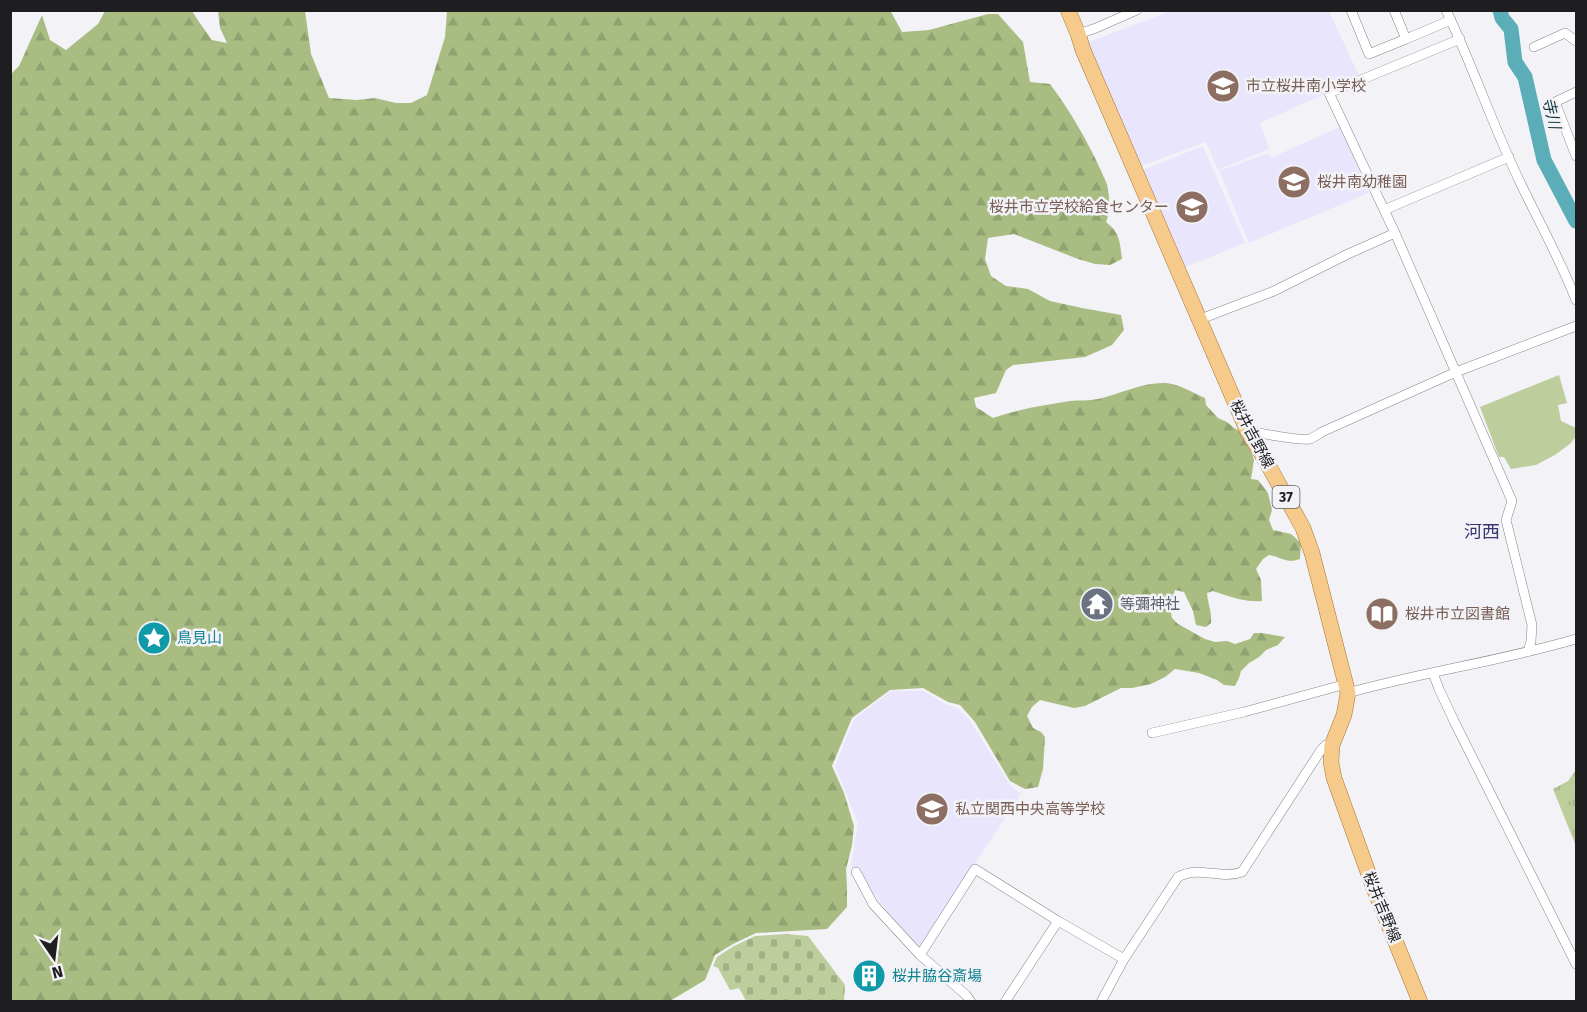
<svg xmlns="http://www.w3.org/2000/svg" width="1587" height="1012" font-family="'Fira Sans','Noto Sans JP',sans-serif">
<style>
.education{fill:#e9e5fc}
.grass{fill:url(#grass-tufts)}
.forest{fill:url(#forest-firs)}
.cemetery{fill:url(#cemetery-stones)}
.garden{fill:#bdce9c}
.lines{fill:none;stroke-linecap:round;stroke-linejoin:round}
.river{stroke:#5baeb7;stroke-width:15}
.minor-casing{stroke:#86858a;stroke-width:10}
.primary-casing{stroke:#a67734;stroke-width:16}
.minor{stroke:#fff;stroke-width:9}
.primary{stroke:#f6ca8b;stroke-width:15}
.labels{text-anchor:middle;stroke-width:5;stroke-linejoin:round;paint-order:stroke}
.shield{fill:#f2f2f7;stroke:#5e5e60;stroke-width:1.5}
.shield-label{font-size:14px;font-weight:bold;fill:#1e1e20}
.education-label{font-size:15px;fill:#785e54;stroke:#f2f2f7;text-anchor:start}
.street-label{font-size:15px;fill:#1e1e20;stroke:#f2f2f7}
.worship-label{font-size:15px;fill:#5b616d;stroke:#f2f2f7;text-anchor:start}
.culture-label{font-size:15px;fill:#0d838f;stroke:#f2f2f7;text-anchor:start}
.water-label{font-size:16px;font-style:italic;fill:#143c40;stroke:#f2f2f7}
.quarter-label{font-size:18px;fill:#3a3672;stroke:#f2f2f7}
</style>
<defs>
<pattern id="grass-tufts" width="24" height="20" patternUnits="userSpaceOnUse" patternTransform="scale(1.5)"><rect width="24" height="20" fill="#bdce9c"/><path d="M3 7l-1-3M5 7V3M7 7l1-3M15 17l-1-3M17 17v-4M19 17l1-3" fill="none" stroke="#a2b086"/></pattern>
<pattern id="forest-firs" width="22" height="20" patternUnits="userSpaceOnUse" patternTransform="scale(1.5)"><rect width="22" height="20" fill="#a9bd83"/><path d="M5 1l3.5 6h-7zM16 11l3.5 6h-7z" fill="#91a271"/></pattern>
<pattern id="cemetery-stones" width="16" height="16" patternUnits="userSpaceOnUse" patternTransform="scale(1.5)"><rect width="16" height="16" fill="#bdce9c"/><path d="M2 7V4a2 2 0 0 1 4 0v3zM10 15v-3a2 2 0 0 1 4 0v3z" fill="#a2b086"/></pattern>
</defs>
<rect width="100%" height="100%" fill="#f2f2f7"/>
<path class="education" d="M 1171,11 L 1329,11 L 1360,78 L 1260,123 L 1269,149 L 1218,170 L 1206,142 L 1139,167 L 1086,43 Z
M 1342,126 L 1368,193 L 1249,243 L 1219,171 L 1269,153 L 1271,158 Z
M 1203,146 L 1245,243 L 1180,269 L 1140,171 Z
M 891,691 L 924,691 L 945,704 L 959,709 L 971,722 L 1010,785 L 1021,794 L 918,949 L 851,866 L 858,823 L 835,766 L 854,719 Z"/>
<path class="grass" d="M 1576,770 L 1576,846 L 1553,789 L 1568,781 Z"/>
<path class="forest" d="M 890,10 L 902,32 L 929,30 L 988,14 L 998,14 L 1023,42 L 1030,82 L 1050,84 C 1070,111 1088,141 1102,173 C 1104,178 1108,184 1108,190 C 1110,201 1110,212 1106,222 C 1120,233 1120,242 1122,259 L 1110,265 L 1095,264 L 1078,259 L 1014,234 L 988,238 L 985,259 L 991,276 L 1006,286 L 1028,289 L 1050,301 L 1082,308 L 1121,315 L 1124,330 L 1112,345 L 1085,357 L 1013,365 L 1006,370 L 996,393 L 974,398 L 976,407 L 993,418 C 1019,409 1044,405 1070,401 C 1079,400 1089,401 1098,399 C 1120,394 1143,382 1166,383 C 1179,384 1193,393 1205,398 L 1206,405 L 1218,418 L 1227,422 L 1234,428 L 1243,433 L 1247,439 L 1254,460 L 1251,479 L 1258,480 L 1268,493 L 1272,510 L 1269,520 L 1273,530 L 1291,534 L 1301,543 L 1300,559 C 1287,564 1282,557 1269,555 L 1263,559 L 1256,569 L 1261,580 L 1262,601 C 1246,603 1228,596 1213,591 L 1207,593 C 1208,604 1212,612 1211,623 L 1206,627 L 1196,625 L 1193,611 L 1184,592 L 1175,590 L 1170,608 L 1172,618 L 1178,624 L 1205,639 L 1215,642 L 1227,641 L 1235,644 L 1250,639 L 1254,633 L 1262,633 L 1285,637 L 1278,645 L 1266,650 L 1259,657 L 1249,663 L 1241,671 L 1239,678 L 1235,686 L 1224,685 L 1217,680 L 1199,673 L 1175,669 L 1165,677 L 1151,684 L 1132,688 L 1121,688 L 1085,706 L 1074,708 L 1040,700 L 1032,707 L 1027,716 L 1033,728 L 1041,732 L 1045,737 L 1043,769 L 1038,787 L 1025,789 L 1010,781 L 975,722 L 960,705 L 948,702 L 923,688 L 890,690 L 852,718 L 832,766 L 844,793 L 854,826 L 852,845 L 846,869 L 847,888 L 847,907 L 827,929 L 756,933 L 733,944 L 715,955 L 705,980 L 670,1001 L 11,1002 L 10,75 L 19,66 L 42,15 L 50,40 L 66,50 L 98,24 L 105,11 L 192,11 L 199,22 L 212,40 L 227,43 L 220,28 L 218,11 L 305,11 L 311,54 L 329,98 L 357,100 L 375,98 L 396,103 L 411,103 L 427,95 L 445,37 L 447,11 Z"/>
<path class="cemetery" d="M 787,934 L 808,936 L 845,985 L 844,1001 L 746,1001 L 739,988 L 730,990 L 718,968 L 713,966 L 717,957 L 734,946 L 755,936 Z"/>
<path class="garden" d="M 1559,375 L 1567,403 L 1558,405 L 1561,421 L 1576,428 L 1576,436 L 1571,443 L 1555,455 L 1536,465 L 1511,469 L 1504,457 L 1499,457 L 1480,407 Z"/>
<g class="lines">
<path class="river" d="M 1500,10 L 1502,18 L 1511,29 L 1515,62 L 1525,77 L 1544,160 L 1576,221"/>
<defs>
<path id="minor" d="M 1351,10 L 1369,54 L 1406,39
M 1394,10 L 1406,39 L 1451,20
M 1446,10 C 1473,66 1492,124 1519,180 C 1538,220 1560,259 1576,300
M 1078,34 L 1096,28 L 1137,10
M 1460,39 L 1329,93 L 1395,233 L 1512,501 L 1506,520 L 1532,625 L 1531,641 L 1528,652
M 1534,47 L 1565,33 L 1576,41
M 1576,92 L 1555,102 L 1576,156
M 1384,210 L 1509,157
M 1198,320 L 1274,291 L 1348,254 L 1395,233
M 1247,430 C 1258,433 1300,441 1310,439 C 1315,437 1320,433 1324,431 L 1456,372 L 1576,326
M 1433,673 L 1439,689 L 1454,721 L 1576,964
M 1348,693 C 1423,672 1501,661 1576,639
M 1152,733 L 1244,712 L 1346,684
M 856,872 L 873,904 L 920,955
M 971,1002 L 966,995 L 920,955 L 975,869 L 1058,921 L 1124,959
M 1005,1002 L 1058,921
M 1101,1002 L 1124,959 L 1178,877 C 1199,865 1221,880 1242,872 L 1321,750 L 1326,745 L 1332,745"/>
<path id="primary" d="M 1068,10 L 1078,34 L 1083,50 L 1247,430 L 1266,461 L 1303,528 L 1312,553 L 1348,693 L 1344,715 L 1332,745 L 1331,762 L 1334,778 L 1373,886 L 1420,1002"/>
</defs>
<use href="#minor" class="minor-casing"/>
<use href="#primary" class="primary-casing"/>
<use href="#minor" class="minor"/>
<use href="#primary" class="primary"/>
</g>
<defs>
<symbol id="school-disc" viewBox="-11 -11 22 22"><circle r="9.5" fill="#8d6e63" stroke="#f2f2f7"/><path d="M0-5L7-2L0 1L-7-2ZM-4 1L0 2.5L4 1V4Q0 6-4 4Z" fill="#fff"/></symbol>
<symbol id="temple-disc" viewBox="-11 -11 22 22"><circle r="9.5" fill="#6b7280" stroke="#f2f2f7"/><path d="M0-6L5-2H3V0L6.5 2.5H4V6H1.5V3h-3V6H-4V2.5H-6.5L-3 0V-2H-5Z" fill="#fff"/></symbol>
<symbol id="library-disc" viewBox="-11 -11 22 22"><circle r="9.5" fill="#8d6e63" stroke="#f2f2f7"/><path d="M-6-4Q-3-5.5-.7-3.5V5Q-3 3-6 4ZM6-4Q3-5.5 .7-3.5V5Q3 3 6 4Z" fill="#fff"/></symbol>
<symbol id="sight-disc" viewBox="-11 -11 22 22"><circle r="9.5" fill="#0f9aa8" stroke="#f2f2f7"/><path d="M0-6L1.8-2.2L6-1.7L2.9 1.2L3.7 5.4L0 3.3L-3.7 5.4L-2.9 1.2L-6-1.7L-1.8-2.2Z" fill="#fff"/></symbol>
<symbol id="building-disc" viewBox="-11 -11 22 22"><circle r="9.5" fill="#0f9aa8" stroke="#f2f2f7"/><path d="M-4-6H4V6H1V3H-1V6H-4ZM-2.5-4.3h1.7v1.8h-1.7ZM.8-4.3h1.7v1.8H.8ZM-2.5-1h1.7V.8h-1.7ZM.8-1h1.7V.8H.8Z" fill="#fff"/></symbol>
</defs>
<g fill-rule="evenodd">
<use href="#school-disc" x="1204" y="67" width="38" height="38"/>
<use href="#school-disc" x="1275" y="163" width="38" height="38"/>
<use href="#school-disc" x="1173" y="188" width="38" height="38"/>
<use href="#temple-disc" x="1078" y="585" width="38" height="38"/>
<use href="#library-disc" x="1363" y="595" width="38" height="38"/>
<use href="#sight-disc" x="135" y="619" width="38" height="38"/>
<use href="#school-disc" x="913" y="790" width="38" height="38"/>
<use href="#building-disc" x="850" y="957" width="38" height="38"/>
</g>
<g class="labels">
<rect class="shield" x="1272.5" y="486" width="27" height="22" rx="4.5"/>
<g class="shield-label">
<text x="1286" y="502">37</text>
</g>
<g class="education-label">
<text x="1246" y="91">市立桜井南小学校</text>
<text x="1317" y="187">桜井南幼稚園</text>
<text x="1169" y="212" text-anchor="end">桜井市立学校給食センター</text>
<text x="1405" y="619">桜井市立図書館</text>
<text x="955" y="814">私立関西中央高等学校</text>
</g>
<g class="street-label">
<text transform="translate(1252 434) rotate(62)" y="5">桜井吉野線</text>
<text transform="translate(1382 907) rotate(68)" y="5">桜井吉野線</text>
</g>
<g class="worship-label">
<text x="1120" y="609">等彌神社</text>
</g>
<g class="culture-label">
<text x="177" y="643">鳥見山</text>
<text x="892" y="981">桜井脇谷斎場</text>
</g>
<g class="water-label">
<text transform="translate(1552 113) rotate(77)" y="6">寺川</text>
</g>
<g class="quarter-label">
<text x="1482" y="538">河西</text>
</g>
</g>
<rect width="1587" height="1012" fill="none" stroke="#1e1e20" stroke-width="24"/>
<g transform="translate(54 958) rotate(166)" stroke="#f2f2f7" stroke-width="4.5" paint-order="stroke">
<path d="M0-4.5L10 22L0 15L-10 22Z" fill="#1e1e20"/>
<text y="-9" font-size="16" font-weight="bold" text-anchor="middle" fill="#1e1e20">N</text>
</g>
</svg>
